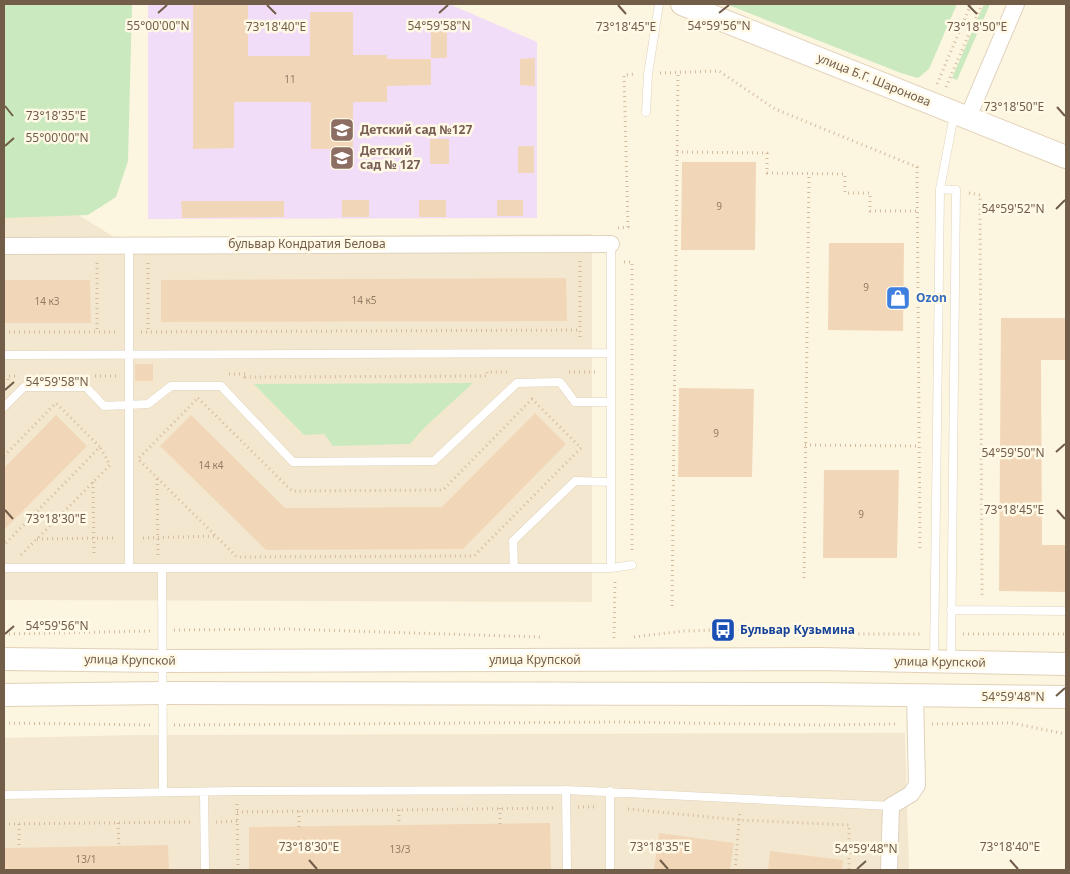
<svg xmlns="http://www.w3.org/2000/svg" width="1070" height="874" font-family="'Noto Sans',sans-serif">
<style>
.residential{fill:#f3e8cf}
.education{fill:#f2ddf8}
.green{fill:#cae9bf}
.building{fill:#f1d7b8}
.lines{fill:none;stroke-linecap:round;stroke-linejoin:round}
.lane-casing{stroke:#e0d2bc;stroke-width:9}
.street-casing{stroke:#e0d2bc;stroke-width:18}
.secondary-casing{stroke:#e2d1b7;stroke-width:24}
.path{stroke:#d5ba9c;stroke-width:3;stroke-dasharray:1 4;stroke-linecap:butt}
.lane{stroke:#fff;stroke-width:8}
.street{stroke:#fff;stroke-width:16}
.secondary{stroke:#fff;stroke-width:22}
.ticks{fill:none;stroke:#725d48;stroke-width:2}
.labels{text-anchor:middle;stroke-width:5;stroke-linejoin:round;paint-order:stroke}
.number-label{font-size:10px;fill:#927c64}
.street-label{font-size:12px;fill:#725d48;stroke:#fff9e6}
.education-label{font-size:12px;font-weight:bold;fill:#785e54;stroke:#fff9e6;text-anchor:start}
.shop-label{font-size:12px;font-weight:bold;fill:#366cbe;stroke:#fff9e6;text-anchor:start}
.transit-label{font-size:12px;font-weight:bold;fill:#164399;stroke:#fff9e6;text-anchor:start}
.ticks-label{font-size:12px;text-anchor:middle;fill:#725d48;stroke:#fff9e6;stroke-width:5;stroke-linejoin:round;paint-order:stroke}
</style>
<rect width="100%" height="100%" fill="#fcf5e0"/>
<path class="residential" d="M 4,214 L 77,214 L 114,237 L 592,234 L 592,602 L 4,600 Z
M 905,733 L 909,870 L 4,870 L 4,738 L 137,735 Z"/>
<path class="education" d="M 148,4 L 449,4 L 537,42 L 537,218 L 148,219 Z"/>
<path class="green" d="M 4,4 L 132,4 L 128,161 L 116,197 L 88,215 L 4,218 Z
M 726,4 L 957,4 L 929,69 L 918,78 L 901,73 Z
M 984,4 L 990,4 L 957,80 L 952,78 Z
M 473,383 L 423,429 L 410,444 L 333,446 L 324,434 L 304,435 L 254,384 Z"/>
<path class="building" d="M 193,4 L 248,4 L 248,56 L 310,56 L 310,12 L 353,12 L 353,55 L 387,55 L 387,59 L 431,59 L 431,85 L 387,86 L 387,102 L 353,102 L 353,149 L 311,149 L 311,102 L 234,102 L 234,148 L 193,149 Z
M 447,31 L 447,58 L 431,58 L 431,32 Z
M 535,58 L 535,86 L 520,85 L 520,59 Z
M 430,139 L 449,139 L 449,164 L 430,164 Z
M 518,146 L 534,146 L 534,173 L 518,173 Z
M 682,162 L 756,162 L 755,250 L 681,250 Z
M 342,200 L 369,200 L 369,217 L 342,217 Z
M 419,200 L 446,200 L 446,217 L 419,217 Z
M 497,200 L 523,200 L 523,216 L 497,216 Z
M 181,201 L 284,201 L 284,217 L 182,218 Z
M 829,243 L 904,243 L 903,331 L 828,330 Z
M 566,278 L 567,321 L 161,322 L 161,280 Z
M 4,280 L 90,280 L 91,323 L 4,323 Z
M 1001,318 L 1066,318 L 1066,360 L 1041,360 L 1042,545 L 1066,545 L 1066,592 L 999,591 Z
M 135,364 L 153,364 L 153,381 L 135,381 Z
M 679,388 L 754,389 L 752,477 L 678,477 Z
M 535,413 L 566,444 L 463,549 L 266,550 L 160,446 L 191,415 L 285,508 L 442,507 Z
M 56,415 L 87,446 L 4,530 L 4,468 Z
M 824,470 L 899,470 L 897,558 L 823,558 Z
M 550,823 L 551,870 L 249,870 L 249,827 Z
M 659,833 L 734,843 L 730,870 L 654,870 Z
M 168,845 L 169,870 L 4,870 L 4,848 Z
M 770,851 L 843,860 L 842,870 L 768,870 Z"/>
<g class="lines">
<defs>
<path id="lane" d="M 646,112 L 648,74 L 659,4
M 940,189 L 956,190 L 951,659
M 129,245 L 129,568
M 4,355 L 611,353
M 4,407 L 24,387 L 86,387 L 104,406 L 148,404 L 171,386 L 221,386 L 293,462 L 434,461 L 517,383 L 560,382 L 575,402 L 611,402
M 4,568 L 611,568 L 632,565
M 162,568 L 163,792
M 514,568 L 513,541 L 575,481 L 611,482
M 611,568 L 611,244
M 951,610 L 1066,611
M 934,660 L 940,189 L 954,115
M 566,790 L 567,870
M 610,791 L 610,870
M 204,792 L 205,870
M 4,795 L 237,791 L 566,790 L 891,806"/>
<path id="street" d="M 968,117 L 1016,4
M 4,246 L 611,244
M 889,870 L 891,806 L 911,794 L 917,785 L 915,695"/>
<path id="secondary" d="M 682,4 L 1066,157
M 4,659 L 163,661 L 819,659 L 1066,664
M 4,695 L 163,693 L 819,694 L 1066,697"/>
</defs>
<use href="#lane" class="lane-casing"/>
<use href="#street" class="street-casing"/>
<use href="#secondary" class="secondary-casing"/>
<path class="path" d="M 660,73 L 719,71 L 775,109 L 917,167 L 920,548
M 937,84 L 971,4
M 946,87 L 982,4
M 677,152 L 767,153 L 767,173 L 845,174 L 845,193 L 870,193 L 870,211 L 917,211
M 969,193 L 980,195 L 982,597
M 618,228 L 628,227 L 624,75 L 636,74
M 580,261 L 580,339
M 624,262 L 632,262 L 632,553
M 97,263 L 97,332
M 148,263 L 148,332
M 4,332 L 117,332
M 141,332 L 580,330
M 569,372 L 598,372
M 229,374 L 246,374 L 245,377 L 487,376 L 487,372 L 510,372
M 95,376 L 116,376
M 4,381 L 8,381 L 8,376 L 16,376
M 198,398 L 292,491 L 443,490 L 532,399 L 581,448 L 474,556 L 237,557 L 138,459 Z
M 805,445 L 919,446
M 4,456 L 56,403 L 100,447 L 4,545
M 157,479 L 158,555
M 93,482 L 94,555
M 143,538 L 216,536
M 37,539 L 116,538
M 21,555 L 110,465 L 100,447
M 804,578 L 809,173
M 672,606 L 678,72
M 174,630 L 287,629 L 540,637
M 4,634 L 151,631
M 963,634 L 1066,634
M 634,637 L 684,631 L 759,629 L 819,634 L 922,634
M 614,638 L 615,580
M 4,723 L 151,725
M 932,724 L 1012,723 L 1066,734
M 174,725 L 618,722 L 818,725 L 898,724
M 237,804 L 238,870
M 578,807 L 597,807
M 500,808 L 500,824
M 628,809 L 740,820 L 849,825 L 849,870
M 399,810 L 399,825
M 299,811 L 299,827
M 237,812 L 554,808
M 216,822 L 238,821
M 118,823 L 119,846
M 4,824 L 192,822
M 19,824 L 19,847
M 735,870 L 740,811"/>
<use href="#lane" class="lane"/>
<use href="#street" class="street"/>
<use href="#secondary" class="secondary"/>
</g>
<path class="ticks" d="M 267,5 L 276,14M 618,5 L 626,14M 968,5 L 977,14M 158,13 L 167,5M 439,13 L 448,5M 719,13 L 729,5M 5,106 L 13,116M 1057,107 L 1065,116M 5,146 L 14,138M 1056,209 L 1065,200M 5,390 L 14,382M 1056,452 L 1065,444M 5,510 L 13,519M 1057,510 L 1065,519M 5,634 L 14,626M 1056,696 L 1065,688M 309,860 L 317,869M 660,860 L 668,869M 1010,860 L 1018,869M 857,869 L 866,861"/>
<defs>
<symbol id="school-square" viewBox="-11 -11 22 22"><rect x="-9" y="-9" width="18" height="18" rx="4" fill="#8d6e63" stroke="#fff9e6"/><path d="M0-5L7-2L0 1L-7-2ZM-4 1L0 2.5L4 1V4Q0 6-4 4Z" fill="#fff"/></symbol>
<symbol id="shop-square" viewBox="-11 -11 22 22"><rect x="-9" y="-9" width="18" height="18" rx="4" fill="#3f7fe0" stroke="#fff9e6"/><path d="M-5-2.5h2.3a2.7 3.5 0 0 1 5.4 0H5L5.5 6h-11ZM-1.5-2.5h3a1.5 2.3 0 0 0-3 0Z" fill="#fff"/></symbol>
<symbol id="bus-square" viewBox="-11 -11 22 22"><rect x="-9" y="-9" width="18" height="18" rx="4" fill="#1a4fb4" stroke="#fff9e6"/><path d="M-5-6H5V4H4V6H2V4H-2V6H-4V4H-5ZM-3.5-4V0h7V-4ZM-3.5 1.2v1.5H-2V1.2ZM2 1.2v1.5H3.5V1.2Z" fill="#fff"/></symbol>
</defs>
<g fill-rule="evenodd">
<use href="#school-square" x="328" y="116" width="28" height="28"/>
<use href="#school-square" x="328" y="144" width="28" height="28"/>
<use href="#shop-square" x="884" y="284" width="28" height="28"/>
<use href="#bus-square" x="709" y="616" width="28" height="28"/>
</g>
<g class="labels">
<g class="number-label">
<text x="290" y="83">11</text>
<text x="719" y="210">9</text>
<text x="866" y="291">9</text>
<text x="364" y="304">14 к5</text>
<text x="47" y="305">14 к3</text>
<text x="716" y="437">9</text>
<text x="211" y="469">14 к4</text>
<text x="861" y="518">9</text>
<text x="400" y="853">13/3</text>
<text x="86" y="863">13/1</text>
</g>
<g class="street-label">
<text transform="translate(874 80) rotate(22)" y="4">улица Б.Г. Шаронова</text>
<text x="307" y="248">бульвар Кондратия Белова</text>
<text transform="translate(130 660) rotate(1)" y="4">улица Крупской</text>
<text x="535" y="664">улица Крупской</text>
<text transform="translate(940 662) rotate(1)" y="4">улица Крупской</text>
</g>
<g class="education-label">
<text x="360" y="134">Детский сад №127</text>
<text x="360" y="155">Детский<tspan x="360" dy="14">сад № 127</tspan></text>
</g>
<g class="shop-label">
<text x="916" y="302">Ozon</text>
</g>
<g class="transit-label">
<text x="740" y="634">Бульвар Кузьмина</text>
</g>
</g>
<g class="ticks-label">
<text x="158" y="30">55°00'00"N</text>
<text x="439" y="30">54°59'58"N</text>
<text x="719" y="30">54°59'56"N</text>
<text x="276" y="31">73°18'40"E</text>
<text x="626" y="31">73°18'45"E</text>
<text x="977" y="31">73°18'50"E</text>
<text x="1014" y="111">73°18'50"E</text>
<text x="56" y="120">73°18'35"E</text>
<text x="57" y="142">55°00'00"N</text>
<text x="1013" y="213">54°59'52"N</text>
<text x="57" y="386">54°59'58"N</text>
<text x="1013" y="457">54°59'50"N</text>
<text x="1014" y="514">73°18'45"E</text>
<text x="56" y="523">73°18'30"E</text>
<text x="57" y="630">54°59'56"N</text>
<text x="1013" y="701">54°59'48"N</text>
<text x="309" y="851">73°18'30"E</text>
<text x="660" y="851">73°18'35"E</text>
<text x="1010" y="851">73°18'40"E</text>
<text x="866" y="853">54°59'48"N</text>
</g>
<rect width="1070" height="874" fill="none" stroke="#725d48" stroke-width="10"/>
</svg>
